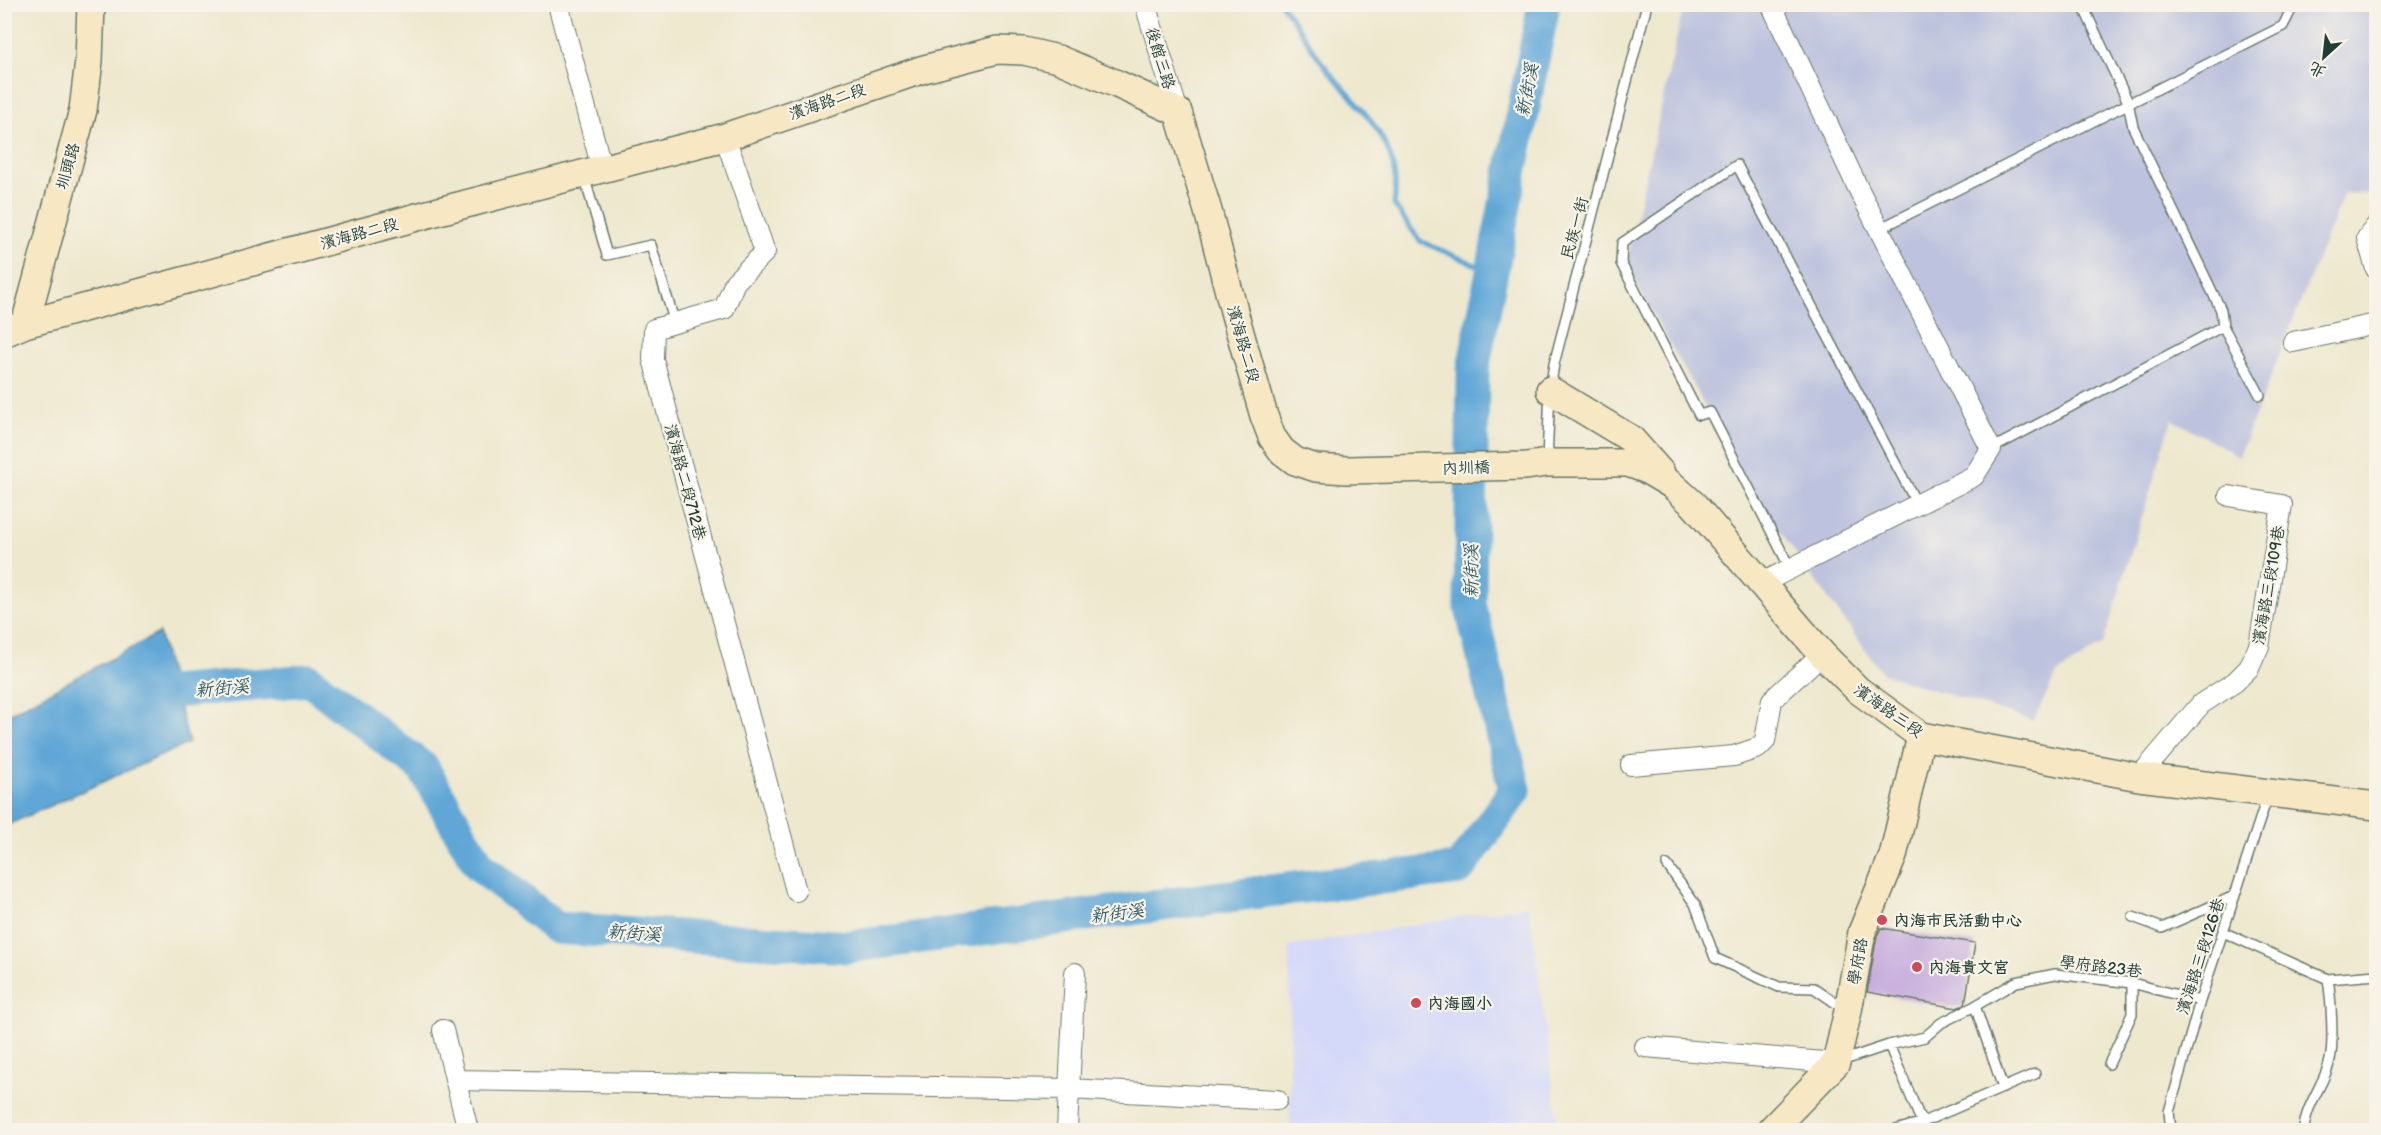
<svg xmlns="http://www.w3.org/2000/svg" width="2381" height="1135" font-family="'Balsamiq Sans','LXGW WenKai TC',sans-serif">
<style>
.built{fill:#d4d8f9}
.industrial{fill:#bdc3de}
.water{fill:#60a7d7;stroke:#407286;stroke-width:1.5}
.lines{fill:none;stroke-linecap:round;stroke-linejoin:round}
.stream{stroke:#60a7d7;stroke-width:5}
.river{stroke:#60a7d7;stroke-width:33}
.building{fill:#c5aadd}
.lane-casing{stroke:#67796a;stroke-width:12}
.street-casing{stroke:#67796a;stroke-width:22}
.secondary-casing{stroke:#67796a;stroke-width:30}
.lane{stroke:#fff;stroke-width:9}
.street{stroke:#fff;stroke-width:20}
.secondary{stroke:#f7e8c3;stroke-width:27}
.poi-dot{fill:#d1495b;stroke:#f7f3e8;stroke-width:2}
.labels{text-anchor:middle;stroke-width:4.5;stroke-linejoin:round;paint-order:stroke}
.street-label{font-size:16px;fill:#1f3d34;stroke:#f7f3e8}
.poi-label{font-size:16px;font-weight:bold;fill:#1f3d34;stroke:#f7f3e8;text-anchor:start}
.water-label{font-size:18px;font-style:italic;fill:#325d65;stroke:#f7f3e8}
</style>
<rect width="100%" height="100%" fill="#f7f3e8"/>
<filter id="ink" filterUnits="userSpaceOnUse"><feTurbulence type="fractalNoise" baseFrequency=".0167" numOctaves="2"/><feDisplacementMap in="SourceGraphic" scale="12" xChannelSelector="R" yChannelSelector="G"/><feConvolveMatrix kernelMatrix="1 2 1 2 8 2 1 2 1" color-interpolation-filters="sRGB"/></filter>
<filter id="wash" filterUnits="userSpaceOnUse"><feTurbulence type="fractalNoise" baseFrequency=".008" numOctaves="4" result="noise"/><feDisplacementMap in="SourceGraphic" scale="24" xChannelSelector="R" yChannelSelector="G"/><feGaussianBlur stdDeviation="1.35" result="paint"/><feColorMatrix in="noise" values="0 0 0 0 0 0 0 0 0 0 0 0 0 0 0 0 0 1.4 0 .05"/><feComposite in="paint" operator="in"/></filter>
<g filter="url(#wash)">
<rect width="100%" height="100%" fill="#eee8ce"/>
<path class="built" d="M 1529,905 L 1559,1130 L 1290,1130 L 1289,947 Z"/>
<path class="industrial" d="M 1684,5 L 2376,5 L 2376,194 L 2344,193 L 2239,456 L 2172,419 L 2103,644 L 2057,674 L 2033,721 L 1883,674 L 1756,498 L 1626,265 Z"/>
<path class="water" d="M 159,633 L 189,743 L 5,826 L 5,716 Z"/>
<g class="lines">
<path class="stream" d="M 1281,4 C 1297,23 1309,46 1324,65 C 1359,109 1404,142 1394,205 L 1420,241 L 1476,265"/>
<path class="river" d="M 132,701 L 148,694 L 309,680 L 423,768 L 479,865 L 556,928 L 848,947 L 1252,893 L 1459,869 L 1515,790 L 1470,604 L 1473,369 L 1544,4"/>
</g>
<g id="blocks">
<path class="building" d="M 1881,928 L 1975,943 L 1965,1004 L 1957,1008 L 1867,992 L 1877,936 Z"/>
</g>
</g>
<g filter="url(#ink)">
<use href="#blocks" fill-opacity="0" stroke="#67796a" stroke-width="1.5"/>
<g class="lines">
<defs>
<path id="lane" d="M 584,176 L 607,255 L 651,245 L 675,323
M 1879,229 L 2283,26 L 2290,12 L 2286,4
M 2223,326 L 2260,395
M 1991,449 L 2223,326 L 2221,310 L 2133,127 L 2128,102 L 2082,4
M 1547,460 L 1550,390 L 1554,364 L 1647,4
M 1790,568 L 1710,412 L 1699,415 L 1621,263 L 1622,243 L 1737,165 L 1917,504
M 1667,865 L 1695,904 L 1715,958 L 1779,987 L 1814,988 L 1846,1010
M 2133,917 L 2162,928 L 2234,896
M 2223,932 L 2328,979 C 2331,997 2334,1043 2330,1060 C 2325,1084 2305,1105 2304,1130
M 2328,979 L 2376,975
M 1975,1006 L 2003,1088
M 1889,1045 L 1925,1130
M 1841,1061 L 1889,1045 L 1925,1037 L 1941,1023 L 1975,1006 L 2016,982 L 2055,974 L 2132,983 L 2200,1001
M 2109,1064 L 2132,1014 L 2132,983
M 1896,1130 L 1923,1122 L 2035,1074
M 2171,1130 L 2169,1112 L 2200,1001 L 2268,795"/>
<path id="street" d="M 558,4 L 602,169
M 1145,4 L 1178,112
M 725,137 L 765,252 L 735,282 L 724,309 L 654,329 L 653,359 L 796,891
M 2376,226 L 2367,238 L 2376,269
M 2293,342 L 2376,324
M 1762,583 L 1974,476 L 1991,449 L 1858,188 L 1771,4
M 1631,765 L 1734,756 L 1758,748 L 1765,741 L 1772,700 L 1822,654
M 2139,777 L 2201,704 L 2235,682 L 2249,668 L 2259,646 L 2282,505 L 2229,496
M 443,1030 L 468,1130
M 1645,1047 L 1836,1063
M 455,1080 L 1068,1089 L 1277,1100
M 1067,1130 L 1075,973"/>
<path id="secondary" d="M 25,324 L 83,110 L 89,61 L 91,4
M 4,333 L 25,324 L 439,211 L 725,137 L 924,69 L 997,50 L 1024,51 L 1058,59 L 1117,84 L 1178,112 L 1208,211 L 1235,315 L 1264,416 L 1272,437 L 1282,451 L 1295,461 L 1316,468 L 1347,470 L 1526,466 L 1547,463 L 1628,463 L 1645,469 L 1672,485 L 1694,505 L 1822,654 L 1858,690 L 1921,736 L 2139,777 L 2376,806
M 1550,390 L 1631,439 L 1661,473
M 1771,1130 L 1836,1063 L 1848,1011 L 1862,932 L 1893,856 L 1921,736"/>
</defs>
<use href="#lane" class="lane-casing"/>
<use href="#street" class="street-casing"/>
<use href="#secondary" class="secondary-casing"/>
<use href="#lane" class="lane"/>
<use href="#street" class="street"/>
<use href="#secondary" class="secondary"/>
</g>
</g>
<g class="poi-dot">
<circle cx="1882" cy="920" r="6"/>
<circle cx="1917" cy="967" r="6"/>
<circle cx="1416" cy="1003" r="6"/>
</g>
<g class="labels">
<g class="street-label">
<text transform="translate(1161 58) rotate(73)" y="6">後館三路</text>
<text transform="translate(827 101) rotate(-19)" y="6">濱海路二段</text>
<text transform="translate(67 166) rotate(-74)" y="6">圳頭路</text>
<text transform="translate(1574 228) rotate(-75)" y="6">民族一街</text>
<text transform="translate(359 233) rotate(-15)" y="6">濱海路二段</text>
<text transform="translate(1244 344) rotate(74)" y="6">濱海路二段</text>
<text transform="translate(1466 467) rotate(-2)" y="6">內圳橋</text>
<text transform="translate(686 482) rotate(75)" y="6">濱海路二段712巷</text>
<text transform="translate(2268 585) rotate(-80)" y="6">濱海路三段109巷</text>
<text transform="translate(1889 710) rotate(35)" y="6">濱海路三段</text>
<text transform="translate(2200 956) rotate(-72)" y="6">濱海路三段126巷</text>
<text transform="translate(1857 961) rotate(-80)" y="6">學府路</text>
<text transform="translate(2101 966) rotate(7)" y="6">學府路23巷</text>
</g>
<g class="poi-label">
<text x="1894" y="926">內海市民活動中心</text>
<text x="1929" y="973">內海貴文宮</text>
<text x="1428" y="1009">内海國小</text>
</g>
<g class="water-label">
<text transform="translate(1527 90) rotate(-79)" y="6">新街溪</text>
<text transform="translate(1471 571) rotate(-90)" y="6">新街溪</text>
<text transform="translate(222 688) rotate(-5)" y="6">新街溪</text>
<text transform="translate(1117 913) rotate(-7)" y="6">新街溪</text>
<text transform="translate(634 933) rotate(4)" y="6">新街溪</text>
</g>
</g>
<rect width="2381" height="1135" fill="none" stroke="#f7f3e8" stroke-width="24"/>
<g transform="translate(2324 57) rotate(207)" stroke="#f7f3e8" stroke-width="4.5" paint-order="stroke">
<path d="M0-4.5L10 22L0 15L-10 22Z" fill="#1f3d34"/>
<text y="-9" font-size="16" font-weight="bold" text-anchor="middle" fill="#1f3d34">北</text>
</g>
</svg>
